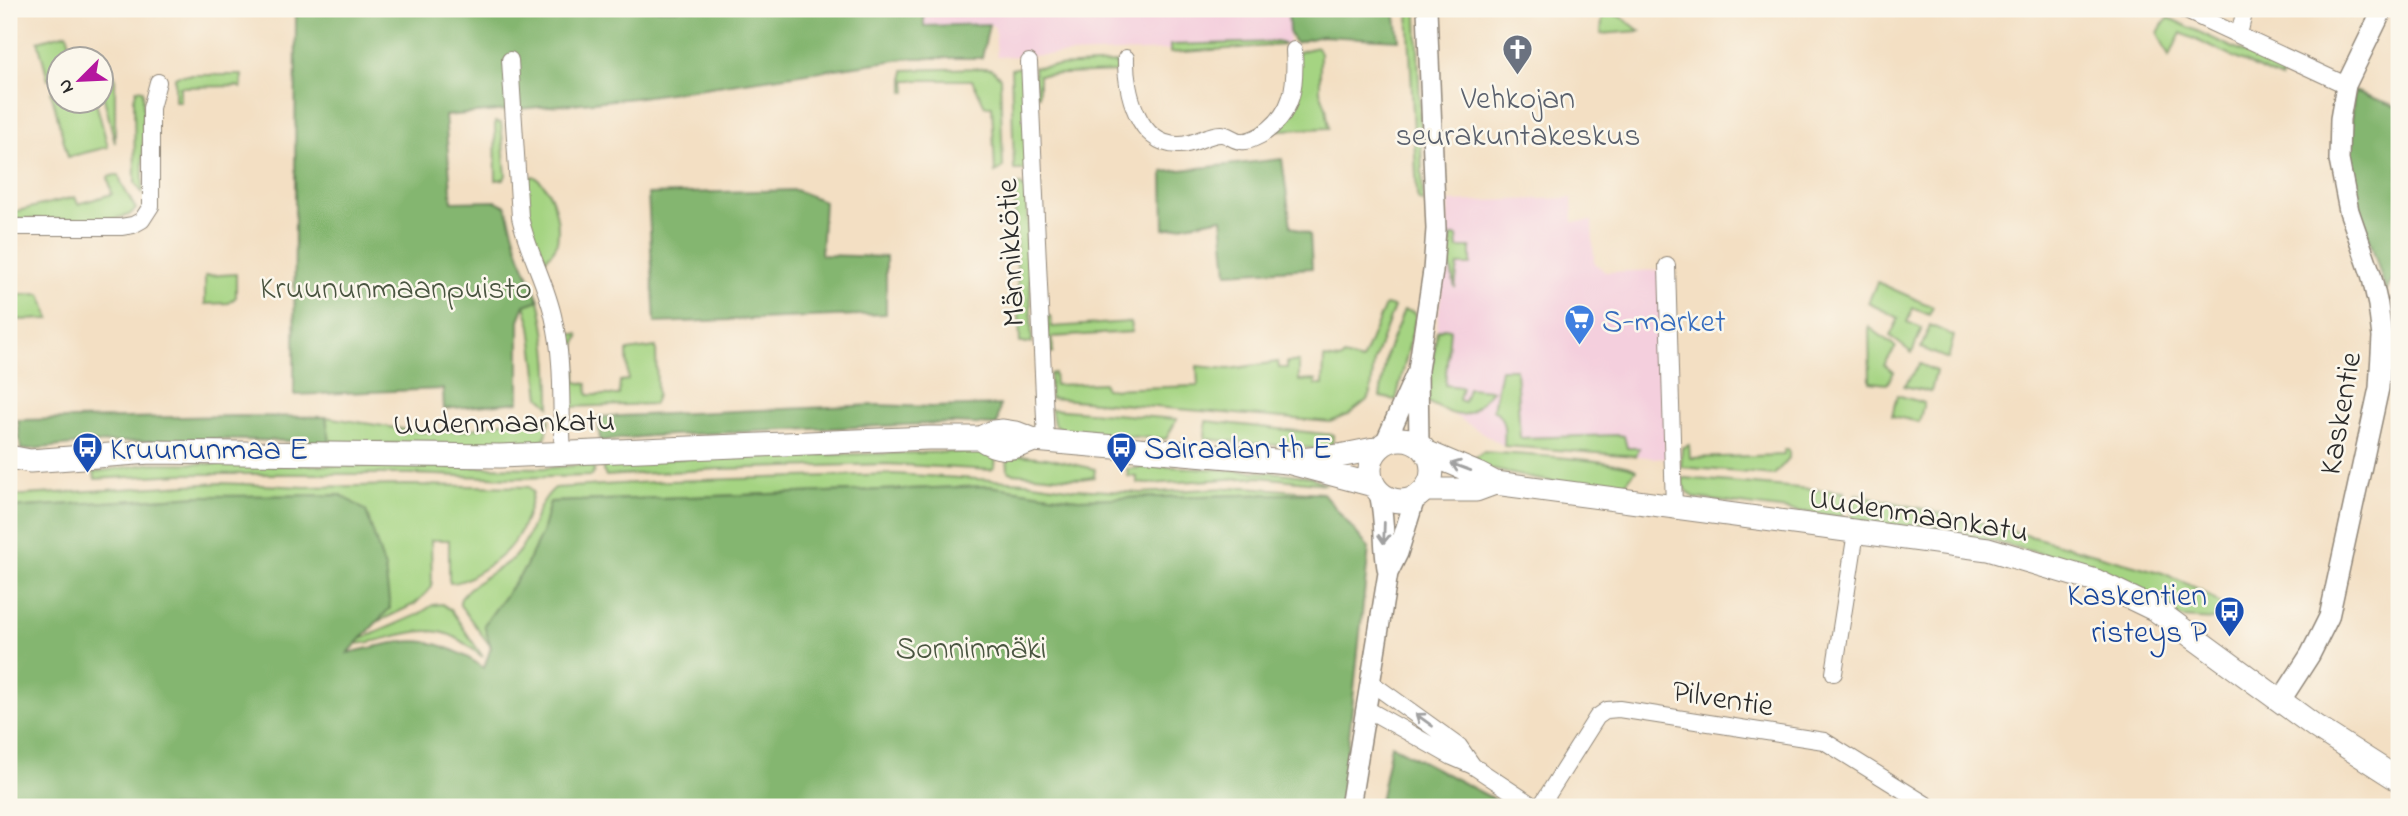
<svg xmlns="http://www.w3.org/2000/svg" width="2408" height="816" font-family="'Indie Flower',sans-serif">
<style>
.built{fill:#f4cfdd}
.green{fill:#a5d482;stroke:#688056;stroke-width:2}
.forest{fill:#84b670;stroke:#58704e;stroke-width:2}
.lines{fill:none;stroke-linecap:round;stroke-linejoin:round}
.minor-casing{stroke:#8f8577;stroke-width:18}
.tertiary-casing{stroke:#8f8577;stroke-width:22}
.secondary-casing{stroke:#8f8577;stroke-width:25}
.minor{stroke:#fff;stroke-width:16}
.tertiary{stroke:#fff;stroke-width:19}
.secondary{stroke:#fff;stroke-width:23}
.oneway{stroke:#a0a0a0}
.labels{text-anchor:middle;stroke-width:5;stroke-linejoin:round;paint-order:stroke}
.worship-label{font-size:32px;fill:#5b616d;stroke:#fbf7ec}
.street-label{font-size:32px;fill:#2b2b2b;stroke:#fbf7ec}
.park-label{font-size:32px;fill:#4a5541;stroke:#fbf7ec}
.shop-label{font-size:32px;fill:#366cbe;stroke:#fbf7ec;text-anchor:start}
.transit-label{font-size:32px;fill:#164399;stroke:#fbf7ec;text-anchor:start}
</style>
<rect width="100%" height="100%" fill="#fbf7ec"/>
<filter id="ink" filterUnits="userSpaceOnUse"><feTurbulence type="fractalNoise" baseFrequency=".0143" numOctaves="2"/><feDisplacementMap in="SourceGraphic" scale="14" xChannelSelector="R" yChannelSelector="G"/><feConvolveMatrix kernelMatrix="1 2 1 2 8 2 1 2 1" color-interpolation-filters="sRGB"/></filter>
<filter id="wash" filterUnits="userSpaceOnUse"><feTurbulence type="fractalNoise" baseFrequency=".00686" numOctaves="4" result="noise"/><feDisplacementMap in="SourceGraphic" scale="28" xChannelSelector="R" yChannelSelector="G"/><feGaussianBlur stdDeviation="1.57" result="paint"/><feColorMatrix in="noise" values="0 0 0 0 0 0 0 0 0 0 0 0 0 0 0 0 0 1.4 0 .05"/><feComposite in="paint" operator="in"/></filter>
<g filter="url(#wash)">
<rect width="100%" height="100%" fill="#f3dfc3"/>
<path class="built" d="M 924,9 L 1288,9 L 1289,45 L 997,57 L 995,27 L 989,24 L 924,26 Z
M 1572,198 L 1573,222 L 1592,221 L 1594,262 L 1605,272 L 1661,270 L 1666,459 L 1561,448 L 1504,446 L 1455,416 L 1427,402 L 1441,296 L 1449,202 Z"/>
<path class="green" d="M 1084,9 L 1131,9 L 1131,18 L 1089,21 L 1084,14 Z
M 1408,9 L 1416,9 L 1417,17 L 1423,202 L 1419,201 L 1417,196 Z
M 1603,9 L 1623,18 L 1640,31 L 1601,34 Z
M 2169,18 L 2283,71 L 2281,79 L 2181,33 L 2169,57 L 2158,33 L 2162,25 Z
M 67,33 L 74,59 L 60,60 L 59,76 L 48,79 L 38,41 Z
M 1278,42 L 1285,45 L 1170,53 L 1170,45 Z
M 1317,47 L 1320,53 L 1320,91 L 1326,107 L 1329,128 L 1279,130 L 1298,52 Z
M 1117,63 L 1117,72 L 1039,75 L 1039,95 L 1036,94 L 1034,67 Z
M 1022,67 L 1028,170 L 1014,170 L 1011,69 Z
M 985,68 L 992,69 L 1000,77 L 1003,167 L 995,173 L 992,106 L 985,106 L 972,80 L 906,80 L 907,92 L 904,92 L 904,70 Z
M 179,75 L 242,75 L 241,88 L 237,86 L 180,87 L 180,101 L 175,101 L 175,77 Z
M 115,76 L 115,143 L 102,90 L 102,79 Z
M 137,89 L 143,90 L 143,194 L 135,183 L 134,99 Z
M 59,90 L 60,102 L 96,102 L 108,147 L 68,157 L 51,92 Z
M 495,122 L 501,123 L 506,175 L 504,179 L 496,180 Z
M 115,175 L 119,175 L 122,185 L 136,209 L 129,215 L 113,219 L 9,219 L 9,213 L 75,197 L 78,204 L 112,194 L 108,177 Z
M 533,176 C 553,185 562,225 556,246 C 554,250 549,255 546,259 L 542,259 C 531,233 527,209 525,182 Z
M 1021,185 L 1027,192 L 1032,343 L 1020,343 L 1014,186 Z
M 1451,236 L 1457,236 L 1458,248 L 1471,248 L 1471,265 L 1458,265 L 1455,288 L 1450,265 Z
M 236,274 L 236,297 L 229,303 L 205,304 L 205,276 Z
M 1877,282 L 1933,307 L 1929,315 L 1913,308 L 1907,322 L 1922,328 L 1912,353 L 1890,336 L 1899,318 L 1868,303 Z
M 41,294 L 50,319 L 10,320 L 9,295 Z
M 539,300 C 548,336 550,369 550,406 L 540,397 L 531,326 L 525,305 Z
M 1385,305 L 1394,307 L 1374,361 L 1371,391 L 1367,400 L 1348,415 L 1330,422 L 1050,398 L 1050,374 L 1054,373 L 1055,385 L 1104,383 L 1105,389 L 1198,386 L 1197,366 L 1229,369 L 1278,362 L 1279,368 L 1287,368 L 1287,362 L 1299,362 L 1299,381 L 1316,380 L 1316,385 L 1323,385 L 1324,358 L 1340,360 L 1344,356 L 1362,361 Z
M 1404,310 L 1413,312 L 1416,317 L 1396,400 L 1380,397 L 1387,352 Z
M 1046,316 L 1050,316 L 1052,327 L 1130,322 L 1132,332 L 1052,337 L 1053,353 L 1050,353 Z
M 1930,325 L 1954,336 L 1948,359 L 1921,348 Z
M 1869,327 L 1896,347 L 1884,365 L 1894,372 L 1887,384 L 1870,382 Z
M 1444,328 L 1450,329 L 1445,385 L 1462,387 L 1459,400 L 1464,402 L 1468,388 L 1492,390 C 1465,423 1462,419 1427,402 L 1437,331 Z
M 572,334 L 578,334 L 579,337 L 576,343 L 576,382 L 587,384 L 588,395 L 619,395 L 620,381 L 628,380 L 627,351 L 656,347 L 657,395 L 654,404 L 569,407 L 567,338 Z
M 1920,364 L 1936,371 L 1931,392 L 1904,386 Z
M 1501,369 L 1516,369 L 1520,438 L 1618,435 L 1624,436 L 1627,448 L 1639,448 L 1636,456 L 1504,446 C 1505,432 1506,418 1493,409 Z
M 1897,395 L 1924,403 L 1919,422 L 1892,416 Z
M 1051,409 L 1177,419 L 1166,439 L 1067,432 L 1054,424 Z
M 326,417 L 421,432 L 468,430 L 515,419 L 550,419 L 546,436 L 541,442 L 494,446 L 330,442 Z
M 1206,421 L 1333,435 L 1332,450 L 1205,439 Z
M 1689,445 L 1690,458 L 1784,455 L 1784,450 L 1789,450 L 1789,458 L 1774,475 L 1681,467 L 1682,448 Z
M 967,452 L 996,454 L 995,467 L 991,470 L 886,464 L 719,469 L 606,476 L 603,471 L 603,464 L 702,457 Z
M 1483,452 C 1510,454 1621,459 1636,470 L 1624,485 L 1612,490 L 1535,479 L 1472,465 L 1476,457 Z
M 1007,454 L 1047,458 L 1095,469 L 1094,477 L 1080,479 L 1012,473 L 1008,471 Z
M 154,463 L 546,468 L 593,464 L 594,472 L 591,476 L 513,478 L 410,474 L 182,474 L 95,479 L 94,472 Z
M 1158,466 L 1281,473 L 1311,477 L 1326,484 L 1260,477 L 1148,484 L 1137,483 L 1137,477 L 1128,476 L 1127,469 Z
M 893,474 L 1026,482 L 1075,489 L 1141,493 L 1245,487 L 1323,493 L 1078,499 L 989,486 L 550,502 L 542,533 L 525,568 L 484,625 L 491,647 L 460,605 C 457,588 502,570 514,557 C 534,537 533,506 555,488 L 670,481 Z
M 1684,478 L 1844,492 L 1842,517 L 1695,498 L 1684,488 L 1682,481 Z
M 220,483 L 305,487 L 407,485 L 529,487 L 533,492 C 525,533 512,553 475,574 C 467,579 460,583 450,583 L 449,579 L 449,540 L 431,540 L 432,587 L 415,604 L 375,623 L 390,608 L 270,496 L 200,496 L 9,508 L 9,496 Z
M 1856,494 L 1972,520 L 2163,573 L 2201,590 L 2223,606 L 2216,620 L 2181,618 L 2101,575 L 2059,558 L 1959,533 L 1851,520 Z
M 442,604 L 451,610 L 483,657 C 473,650 461,639 450,635 C 418,623 387,642 356,644 L 361,639 L 417,615 L 433,605 Z"/>
<path class="forest" d="M 296,9 L 924,9 L 924,26 L 989,24 L 982,58 L 911,58 L 634,98 L 445,116 L 452,202 L 496,201 L 506,206 L 520,256 L 539,300 L 525,305 L 519,320 L 519,402 L 444,409 L 443,389 L 294,395 Z
M 1288,9 L 1395,9 L 1399,40 L 1321,36 L 1295,43 L 1289,32 Z
M 2354,91 L 2399,107 L 2399,267 L 2386,292 L 2348,169 Z
M 1282,159 L 1291,226 L 1310,235 L 1312,268 L 1227,273 L 1222,218 L 1164,229 L 1163,172 Z
M 795,190 L 824,201 L 821,255 L 886,257 L 886,314 L 655,323 L 648,194 Z
M 876,405 L 932,407 L 1000,405 L 997,425 L 950,423 L 649,436 L 600,441 L 598,417 Z
M 236,416 L 326,417 L 330,442 L 210,439 L 93,443 L 21,450 L 18,420 Z
M 989,486 L 1078,499 L 1323,493 L 1369,548 L 1348,746 L 1346,807 L 9,807 L 9,508 L 200,496 L 341,495 L 366,511 L 385,569 L 390,608 L 348,653 C 407,639 431,631 484,668 L 491,647 L 484,625 L 525,568 L 542,533 L 550,502 Z
M 1391,745 L 1509,807 L 1379,807 Z"/>
</g>
<g filter="url(#ink)">
<g class="lines">
<defs>
<path id="minor" d="M 2182,9 L 2346,85
M 2239,35 L 2245,9
M 1126,58 C 1125,90 1138,146 1179,145 C 1195,145 1206,134 1221,134 C 1228,134 1234,141 1241,141 C 1248,142 1255,138 1261,135 C 1294,114 1296,85 1294,50
M 510,60 L 520,217 C 528,253 547,284 554,320 C 564,363 560,410 563,454
M 1029,62 L 1046,441
M 9,227 L 121,227 L 133,225 L 142,220 L 151,206 L 151,108 L 158,82
M 1667,266 L 1674,508
M 2382,360 L 2399,360
M 1834,673 L 1856,532
M 1370,682 L 1459,746 L 1473,766
M 1365,708 L 1452,757 L 1473,766 L 1535,807
M 1540,807 L 1597,717 L 1607,710 L 1619,709 L 1824,741 L 1930,807"/>
<path id="tertiary" d="M 1385,443 L 1416,374
M 1419,445 L 1418,370 L 1433,271 L 1436,229 L 1427,9
M 1379,493 C 1386,520 1382,546 1388,573
M 2281,700 L 2310,655 L 2329,617 L 2379,388 L 2382,337 L 2378,305 L 2371,274 L 2349,211 L 2339,160 L 2340,119 L 2346,85 L 2383,9
M 1350,807 L 1388,573 L 1398,553 L 1415,498"/>
<path id="secondary" d="M 980,438 C 999,452 1013,449 1034,440
M1370 470a31 31 0 1 1 62 0a31 31 0 1 1-62 0Z
M 1426,452 L 1478,474 L 1495,483 L 1988,549 L 2096,581 L 2156,610 L 2316,727 L 2399,780
M 9,457 L 30,461 L 150,452 L 500,456 L 928,438 L 980,438 L 993,432 L 1003,431 L 1016,433 L 1034,440 L 1287,462 L 1373,485
M 1300,460 L 1339,456 L 1379,448
M 1425,490 L 1476,490 L 1495,483"/>
</defs>
<use href="#minor" class="minor-casing"/>
<use href="#tertiary" class="tertiary-casing"/>
<use href="#secondary" class="secondary-casing"/>
<use href="#minor" class="minor"/>
<use href="#tertiary" class="tertiary"/>
<use href="#secondary" class="secondary"/>
</g>
<defs><path id="oneway-shaft" d="M-6 0H5M1.5-3L5.5 0L1.5 3" fill="none" stroke-width="1.6" stroke-linecap="round" stroke-linejoin="round" transform="scale(1.75)"/></defs>
<g class="oneway">
<use href="#oneway-shaft" transform="translate(1461 467) rotate(-160)"/>
<use href="#oneway-shaft" transform="translate(1384 533) rotate(92)"/>
<use href="#oneway-shaft" transform="translate(1424 720) rotate(-144)"/>
</g>
</g>
<defs>
<symbol id="church-pin" viewBox="-11 -11 22 30"><path d="M0 17L-7.5 6A9.5 9.5 0 1 1 7.5 6Z" fill="#6b7280" stroke="#fbf7ec"/><path d="M-1.2-6h2.4v3.5h3.3v2.4h-3.3V6h-2.4V-.1h-3.3v-2.4h3.3Z" fill="#fff"/></symbol>
<symbol id="supermarket-pin" viewBox="-11 -11 22 30"><path d="M0 17L-7.5 6A9.5 9.5 0 1 1 7.5 6Z" fill="#3f7fe0" stroke="#fbf7ec"/><path d="M-6-5.5h2.5l.6 2H6L4.5 2H-2.5L-4.4-4H-6ZM-1.5 3.2a1.3 1.3 0 1 0 .1 0ZM3 3.2a1.3 1.3 0 1 0 .1 0Z" fill="#fff"/></symbol>
<symbol id="bus-pin" viewBox="-11 -11 22 30"><path d="M0 17L-7.5 6A9.5 9.5 0 1 1 7.5 6Z" fill="#1a4fb4" stroke="#fbf7ec"/><path d="M-5-6H5V4H4V6H2V4H-2V6H-4V4H-5ZM-3.5-4V0h7V-4ZM-3.5 1.2v1.5H-2V1.2ZM2 1.2v1.5H3.5V1.2Z" fill="#fff"/></symbol>
</defs>
<g fill-rule="evenodd">
<use href="#church-pin" x="1500" y="32" width="35" height="47"/>
<use href="#supermarket-pin" x="1562" y="302" width="35" height="47"/>
<use href="#bus-pin" x="1104" y="430" width="35" height="47"/>
<use href="#bus-pin" x="70" y="430" width="35" height="47"/>
<use href="#bus-pin" x="2212" y="594" width="35" height="47"/>
</g>
<g class="labels">
<g class="worship-label">
<text x="1518" y="108">Vehkojan<tspan x="1518" dy="37">seurakuntakeskus</tspan></text>
</g>
<g class="street-label">
<text transform="translate(1009 253) rotate(-93)" y="11">Männikkötie</text>
<text transform="translate(2339 413) rotate(-80)" y="11">Kaskentie</text>
<text transform="translate(504 421) rotate(-1)" y="11">Uudenmaankatu</text>
<text transform="translate(1919 513) rotate(9)" y="11">Uudenmaankatu</text>
<text transform="translate(1723 697) rotate(9)" y="11">Pilventie</text>
</g>
<g class="park-label">
<text x="396" y="298">Kruununmaanpuisto</text>
<text x="971" y="658">Sonninmäki</text>
</g>
<g class="shop-label">
<text x="1602" y="331">S-market</text>
</g>
<g class="transit-label">
<text x="1144" y="458">Sairaalan th E</text>
<text x="110" y="459">Kruununmaa E</text>
<text x="2207" y="605" text-anchor="end">Kaskentien<tspan x="2207" dy="37">risteys P</tspan></text>
</g>
</g>
<rect width="2408" height="816" fill="none" stroke="#fbf7ec" stroke-width="35"/>
<g transform="translate(80 80) rotate(246)"><circle r="33" fill="#fbf7ec" stroke="#a8a59f" stroke-width="2"/>
<path d="M0-5L12 26L0 18L-12 26Z" fill="#b5179e"/>
<text y="-10" font-size="19" font-weight="bold" text-anchor="middle" fill="#2b2b2b">N</text>
</g>
</svg>
